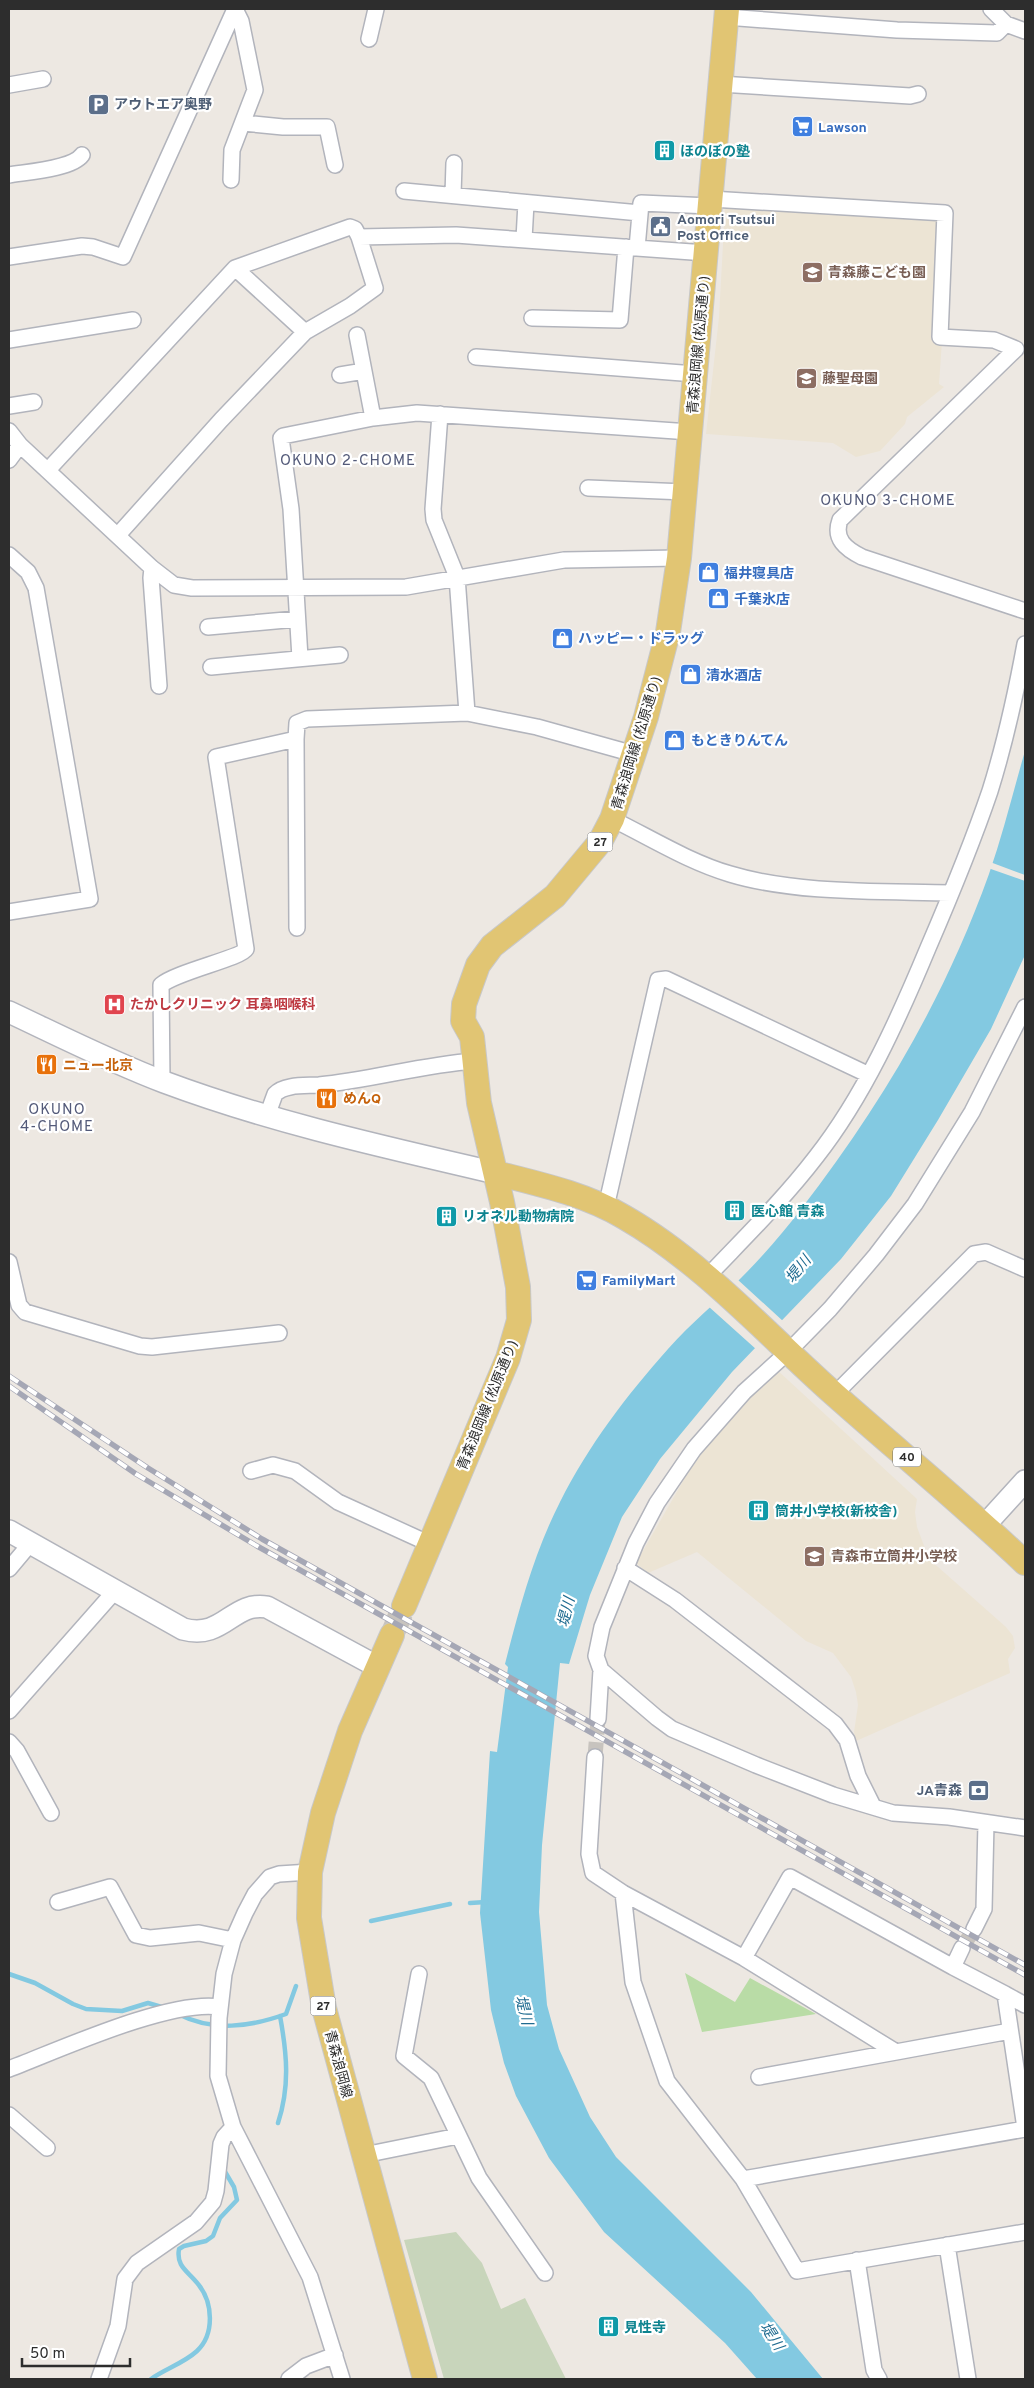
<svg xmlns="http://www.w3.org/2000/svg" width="1034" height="2388" font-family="Overpass,'Noto Sans JP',sans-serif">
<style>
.education{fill:#ece4d4}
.green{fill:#b9dca6}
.cemetery{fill:#c8d5bb}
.water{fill:#83c9e1}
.pier{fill:#ede8e2}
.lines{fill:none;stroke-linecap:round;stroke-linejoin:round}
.stream{stroke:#83c9e1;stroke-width:4.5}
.street-tunnel{stroke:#c7c3be;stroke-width:15;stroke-dasharray:15 8;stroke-linecap:butt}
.primary-tunnel{stroke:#c7c3be;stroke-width:24;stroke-dasharray:24 12;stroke-linecap:butt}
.street-casing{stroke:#b2b4bc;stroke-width:18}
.secondary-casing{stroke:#b2b4bc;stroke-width:24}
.primary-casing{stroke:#c8c8c8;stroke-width:26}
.street{stroke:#fff;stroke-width:15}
.secondary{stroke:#fff;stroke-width:21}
.primary{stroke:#e1c573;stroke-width:24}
.rail-casing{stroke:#a5a7b5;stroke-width:5.5}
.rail{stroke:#fff;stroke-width:4;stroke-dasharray:11;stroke-linecap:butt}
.labels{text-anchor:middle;stroke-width:4.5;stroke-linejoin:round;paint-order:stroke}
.shield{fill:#fff;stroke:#6c6c6c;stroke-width:1}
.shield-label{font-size:12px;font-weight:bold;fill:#2d2d2d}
.service-label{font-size:14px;font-weight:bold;fill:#4e5e75;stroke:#fff;text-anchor:start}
.shop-label{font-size:14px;font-weight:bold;fill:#366cbe;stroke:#fff;text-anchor:start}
.culture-label{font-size:14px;font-weight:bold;fill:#0d838f;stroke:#fff;text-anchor:start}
.education-label{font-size:14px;font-weight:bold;fill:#785e54;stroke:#fff;text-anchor:start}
.street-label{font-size:14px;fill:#2d2d2d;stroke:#fff}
.health-label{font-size:14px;font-weight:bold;fill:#be3a42;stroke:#fff;text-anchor:start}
.food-label{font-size:14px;font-weight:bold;fill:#c56008;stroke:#fff;text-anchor:start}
.neighbourhood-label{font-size:15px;letter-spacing:1px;fill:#535a79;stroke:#fff}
.water-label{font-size:15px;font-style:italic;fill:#1f6b90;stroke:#fff}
</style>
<rect width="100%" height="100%" fill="#ede8e2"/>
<path class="education" d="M 725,208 L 940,221 L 933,340 L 942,341 L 939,384 L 944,387 L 907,417 L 905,424 L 880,451 L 856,457 L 833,443 L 706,434 L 719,317 Z
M 776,1369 L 917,1499 L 915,1512 L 917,1527 L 929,1559 L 1006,1627 L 1013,1636 L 1015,1648 L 1008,1659 L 1010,1673 L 856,1741 L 854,1732 L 858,1705 L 856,1692 L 851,1677 L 833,1653 L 806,1641 L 697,1552 L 648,1573 L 636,1563 L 686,1476 L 719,1429 L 744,1400 Z"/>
<path class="green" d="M 685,1973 L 735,2002 L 750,1978 L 816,2014 L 702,2032 Z"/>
<path class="cemetery" d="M 456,2232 L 482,2263 L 501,2309 L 525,2298 L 566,2379 L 444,2379 L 404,2240 Z"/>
<path class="water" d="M 1025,751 L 1025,955 L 991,1029 L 938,1120 L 891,1196 L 841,1259 L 732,1372 L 660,1459 L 622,1517 L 590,1595 L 569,1664 L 560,1663 L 542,1845 L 539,1912 L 547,2005 L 559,2049 L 590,2117 L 616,2157 L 751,2292 L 823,2379 L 757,2379 L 725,2343 L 604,2232 L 549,2158 L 516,2096 L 504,2063 L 491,2010 L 480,1913 L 490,1751 L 497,1752 L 508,1667 L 505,1664 C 519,1609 534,1553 560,1502 C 588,1446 627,1395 668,1349 C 691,1323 717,1302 741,1278 C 762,1257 783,1233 801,1209 C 882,1104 944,999 989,874 C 1003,834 1013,792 1025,751 Z"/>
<path class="pier" d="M 990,862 L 1025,875 L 1025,881 L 988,868 Z
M 737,1279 L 784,1322 L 757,1350 L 708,1306 Z"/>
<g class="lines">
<path class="stream" d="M 470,1903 L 486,1902
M 371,1921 L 450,1904
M 9,1974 L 35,1983 L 73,2004 L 86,2009 L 122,2011 L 148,2003 L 165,2008
M 178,2014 C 213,2032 250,2027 286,2014 L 296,1986
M 278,2123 C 290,2086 287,2054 280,2016
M 151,2379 C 165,2369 184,2363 197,2351 C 215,2334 213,2302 198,2284 C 188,2271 176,2267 179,2249 L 184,2246 L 206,2241 L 213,2236 L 220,2218 L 237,2200 L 234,2187 L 224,2170"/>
<path class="street-tunnel" d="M 595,1757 L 598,1719
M 962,1948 L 974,1929"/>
<path class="primary-tunnel" d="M 392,1635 L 404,1606"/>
<defs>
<path id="street" d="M 991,9 L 1006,24 L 1025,31
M 726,17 L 897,30 L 997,33 L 1006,24
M 369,39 L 376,9
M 720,84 L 910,96 L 918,94
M 9,85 L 43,79
M 243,123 L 283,127 L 327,127 L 335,165
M 9,175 C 26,172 72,169 82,155
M 231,180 L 232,150 L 255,90 L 241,21 L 235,9
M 404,191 L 640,213
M 453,195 L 454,163
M 711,199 L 945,213 L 940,337 L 994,340 L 1016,349 L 840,520 C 833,539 846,549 862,557 L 1025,611
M 524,239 L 526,203
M 637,248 L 641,203 L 710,206
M 9,257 L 82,246 L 93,247 L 123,257 L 235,9
M 235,268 L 305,332
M 532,318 L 620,320 L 626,247
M 357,335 L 373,418
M 9,340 L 133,320
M 476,357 L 695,374
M 340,375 L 364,371
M 9,406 L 34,402
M 440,414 L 433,509 L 434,520 L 457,577 L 467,713
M 9,431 L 20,445 L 152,568 L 174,585 L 192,588 L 406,587 L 564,560 L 679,558
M 9,460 L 20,445
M 48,470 L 235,268 L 350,227 L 355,229 L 359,237 L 456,235 L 706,253
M 588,488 L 685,492
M 118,535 L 221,420 L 305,332 L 350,306 L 375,288 L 359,237
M 9,555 L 28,572 L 36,588 L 90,899 L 9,912
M 152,568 L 151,578 L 159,686
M 208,627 L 297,619
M 300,658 L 291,509 L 281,438 L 283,436 L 373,418 L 417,413 L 690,432
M 211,667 L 340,655
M 296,739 L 297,928
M 612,819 C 651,838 689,862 730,874 C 796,894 882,891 951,893
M 162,1081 L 161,985 C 176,972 241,958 246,949 L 216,757 L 296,739 L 297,723 L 307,719 L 467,713 L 537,727 L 634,754
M 267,1116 L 275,1094 C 285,1084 305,1086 319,1085 C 371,1080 421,1065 474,1061
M 606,1207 L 658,980 L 666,979 L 867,1074
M 9,1262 L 19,1305 L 25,1312 L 140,1346 L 152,1347 L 279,1333
M 707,1277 C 744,1238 783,1200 816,1157 C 864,1096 898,1020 928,948 C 950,897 972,844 990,791 C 1005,743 1016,693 1025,644
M 834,1395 L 974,1254 L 986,1252 L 1025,1269
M 251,1471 L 273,1465 L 295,1471 L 338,1502 L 430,1544
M 625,1568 L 675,1600 L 835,1724 L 847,1740 L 858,1776 L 873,1806
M 9,1569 L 30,1544
M 601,1670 L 657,1718 L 672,1729 L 756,1765 L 833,1795 L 893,1813 L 949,1817 L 1025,1828
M 9,1711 L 114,1592
M 598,1719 L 601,1670 L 596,1656 L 602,1627 L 636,1543 L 657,1503 L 694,1449 L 744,1392 L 788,1352 L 830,1309 L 876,1255 L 915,1204 L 972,1112 L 1025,1007
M 9,1742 L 17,1751 L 51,1813
M 595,1757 L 589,1854 L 593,1873 L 623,1893 L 744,1958 L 896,2052 L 1010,2031
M 310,1872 L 279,1874 L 270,1877 L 255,1894 L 245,1913 L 233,1940 L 224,1974 L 219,2018 L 218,2076 L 233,2127 L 310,2277 L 342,2379
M 623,1893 L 633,1982 L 667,2081 L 743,2179 L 797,2271 L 1025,2232
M 58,1902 L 110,1887 L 136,1935 L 150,1938 L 199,1933 L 233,1940
M 974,1929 L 984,1909 L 986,1823
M 744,1958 L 790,1877 L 953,1967 L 1005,1994 L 1025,2128
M 953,1967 L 962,1948
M 419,1974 L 404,2056 L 431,2078 L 479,2178 L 545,2273
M 1005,1994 L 1025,2005
M 9,2069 C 59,2050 170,1999 220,2007
M 759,2077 L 896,2052
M 9,2115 L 47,2148
M 364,2155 L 458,2136
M 743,2179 L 1025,2129
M 947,2245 L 968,2379
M 857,2260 L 874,2370 L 879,2379
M 99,2379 L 118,2326 L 125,2279 L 137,2263 L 196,2222 L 213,2202 L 216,2191 L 221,2144 L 224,2137 L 233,2127
M 289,2379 L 306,2366 L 335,2355"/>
<path id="secondary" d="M 9,1012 C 60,1036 111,1062 164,1082 C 271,1122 384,1147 496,1173
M 985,1525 L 1025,1481
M 9,1531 L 183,1629 C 224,1640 232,1601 267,1607 L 378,1667"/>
<path id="primary" d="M 496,1173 C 539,1184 585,1194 624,1217 C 704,1263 767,1335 835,1395 C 898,1451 964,1505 1025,1563
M 404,1606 L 508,1358 L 519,1320 L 518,1287 L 502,1202 L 479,1103 L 472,1037 L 463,1021 L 464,1004 L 478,965 L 492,946 L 555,896 L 600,842 L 612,819 L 646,717 L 668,632 L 679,558 L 727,9
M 392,1635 L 350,1731 L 323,1813 L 310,1872 L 309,1918 L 324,2008 L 425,2379"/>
</defs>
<use href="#street" class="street-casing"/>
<use href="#secondary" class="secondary-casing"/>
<use href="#primary" class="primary-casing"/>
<use href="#street" class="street"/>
<use href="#secondary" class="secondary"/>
<use href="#primary" class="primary"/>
<defs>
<path id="rail" d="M 9,1376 L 148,1468 L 262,1539 L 1025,1965
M 9,1386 L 136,1474 L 257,1546 L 1025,1975"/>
</defs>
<use href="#rail" class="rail-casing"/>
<use href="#rail" class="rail"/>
</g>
<defs>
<symbol id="parking-square" viewBox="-11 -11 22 22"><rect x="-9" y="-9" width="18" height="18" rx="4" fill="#5c6f8a" stroke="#fff"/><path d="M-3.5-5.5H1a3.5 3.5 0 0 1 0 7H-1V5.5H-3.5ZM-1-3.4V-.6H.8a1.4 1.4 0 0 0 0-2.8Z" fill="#fff"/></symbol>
<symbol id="supermarket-square" viewBox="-11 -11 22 22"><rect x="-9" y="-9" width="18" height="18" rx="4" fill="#3f7fe0" stroke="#fff"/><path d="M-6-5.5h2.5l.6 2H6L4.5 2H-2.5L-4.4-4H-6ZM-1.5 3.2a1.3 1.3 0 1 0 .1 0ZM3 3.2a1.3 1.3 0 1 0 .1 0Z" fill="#fff"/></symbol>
<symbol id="building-square" viewBox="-11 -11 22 22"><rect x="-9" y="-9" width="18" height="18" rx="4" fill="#0f9aa8" stroke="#fff"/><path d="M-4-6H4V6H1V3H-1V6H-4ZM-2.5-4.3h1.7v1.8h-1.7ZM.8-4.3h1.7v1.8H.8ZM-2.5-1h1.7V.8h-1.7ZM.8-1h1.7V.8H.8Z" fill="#fff"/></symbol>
<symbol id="civic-square" viewBox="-11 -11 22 22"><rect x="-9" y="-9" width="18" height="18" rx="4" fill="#5c6f8a" stroke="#fff"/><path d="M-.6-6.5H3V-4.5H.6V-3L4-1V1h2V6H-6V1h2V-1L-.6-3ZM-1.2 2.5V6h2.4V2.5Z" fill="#fff"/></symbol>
<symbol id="school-square" viewBox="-11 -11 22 22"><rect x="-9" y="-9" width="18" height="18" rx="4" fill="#8d6e63" stroke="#fff"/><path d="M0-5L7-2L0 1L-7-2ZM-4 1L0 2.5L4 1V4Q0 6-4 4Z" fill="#fff"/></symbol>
<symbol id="shop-square" viewBox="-11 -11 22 22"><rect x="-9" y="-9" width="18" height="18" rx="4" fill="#3f7fe0" stroke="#fff"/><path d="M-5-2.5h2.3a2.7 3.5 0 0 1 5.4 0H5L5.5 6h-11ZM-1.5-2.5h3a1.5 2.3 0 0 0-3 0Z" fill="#fff"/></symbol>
<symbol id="hospital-square" viewBox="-11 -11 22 22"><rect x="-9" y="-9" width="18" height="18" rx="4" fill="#e0444e" stroke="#fff"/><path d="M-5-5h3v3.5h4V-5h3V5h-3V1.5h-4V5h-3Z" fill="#fff"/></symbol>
<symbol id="restaurant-square" viewBox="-11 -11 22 22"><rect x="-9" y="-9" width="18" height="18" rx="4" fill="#e8710a" stroke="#fff"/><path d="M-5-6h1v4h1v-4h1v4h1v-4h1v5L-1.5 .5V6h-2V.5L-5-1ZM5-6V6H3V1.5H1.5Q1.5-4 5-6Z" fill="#fff"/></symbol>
<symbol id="bank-square" viewBox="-11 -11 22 22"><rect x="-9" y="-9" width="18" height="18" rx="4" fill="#5c6f8a" stroke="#fff"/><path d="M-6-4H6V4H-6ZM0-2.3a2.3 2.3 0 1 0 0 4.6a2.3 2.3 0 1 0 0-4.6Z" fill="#fff"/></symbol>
</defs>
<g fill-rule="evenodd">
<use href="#parking-square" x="86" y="92" width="25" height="25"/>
<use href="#supermarket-square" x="790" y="114" width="25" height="25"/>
<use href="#building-square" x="652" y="138" width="25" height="25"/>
<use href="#civic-square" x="648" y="214" width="25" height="25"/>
<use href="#school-square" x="800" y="260" width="25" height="25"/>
<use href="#school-square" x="794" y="366" width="25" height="25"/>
<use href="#shop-square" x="696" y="560" width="25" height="25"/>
<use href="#shop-square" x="706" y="586" width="25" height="25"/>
<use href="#shop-square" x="550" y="626" width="25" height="25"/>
<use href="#shop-square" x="678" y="662" width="25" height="25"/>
<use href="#shop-square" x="662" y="728" width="25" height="25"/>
<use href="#hospital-square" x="102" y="992" width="25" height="25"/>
<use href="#restaurant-square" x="34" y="1052" width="25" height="25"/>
<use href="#restaurant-square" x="314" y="1086" width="25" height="25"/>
<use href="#building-square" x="722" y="1198" width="25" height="25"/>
<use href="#building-square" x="434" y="1204" width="25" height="25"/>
<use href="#supermarket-square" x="574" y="1268" width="25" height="25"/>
<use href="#building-square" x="746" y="1498" width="25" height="25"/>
<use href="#school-square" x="802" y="1544" width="25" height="25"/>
<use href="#bank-square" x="966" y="1778" width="25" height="25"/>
<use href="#building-square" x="596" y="2314" width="25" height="25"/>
</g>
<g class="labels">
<g class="shield">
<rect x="587.5" y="832.5" width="25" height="19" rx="4"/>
<rect x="893" y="1447.5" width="28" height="19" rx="4"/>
<rect x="310.5" y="1996.5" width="25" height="19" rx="4"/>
</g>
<g class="shield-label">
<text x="600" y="846">27</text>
<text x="907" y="1461">40</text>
<text x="323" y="2010">27</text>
</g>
<g class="service-label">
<text x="114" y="109">アウトエア奥野</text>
<text x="677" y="224">Aomori Tsutsui<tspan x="677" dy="16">Post Office</tspan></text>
<text x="962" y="1795" text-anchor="end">JA青森</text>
</g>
<g class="shop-label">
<text x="818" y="132">Lawson</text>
<text x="724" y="578">福井寝具店</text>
<text x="734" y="604">千葉氷店</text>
<text x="578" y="643">ハッピー・ドラッグ</text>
<text x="706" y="680">清水酒店</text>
<text x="691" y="745">もときりんてん</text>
<text x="602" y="1285">FamilyMart</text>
</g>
<g class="culture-label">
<text x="680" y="156">ほのぼの塾</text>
<text x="751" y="1216">医心館 青森</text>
<text x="462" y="1221">リオネル動物病院</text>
<text x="775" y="1516">筒井小学校(新校舎)</text>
<text x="624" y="2332">見性寺</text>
</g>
<g class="education-label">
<text x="828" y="277">青森藤こども園</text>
<text x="822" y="383">藤聖母園</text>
<text x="831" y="1561">青森市立筒井小学校</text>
</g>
<g class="street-label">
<text transform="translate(698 345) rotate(-85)" y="5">青森浪岡線 (松原通り)</text>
<text transform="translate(636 743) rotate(-73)" y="5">青森浪岡線 (松原通り)</text>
<text transform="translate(487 1405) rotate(-68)" y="5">青森浪岡線 (松原通り)</text>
<text transform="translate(339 2064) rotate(75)" y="5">青森浪岡線</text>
</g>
<g class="health-label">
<text x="130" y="1009">たかしクリニック 耳鼻咽喉科</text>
</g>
<g class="food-label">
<text x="63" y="1070">ニュー北京</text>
<text x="343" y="1103">めんQ</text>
</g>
<g class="neighbourhood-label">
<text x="348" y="465">OKUNO 2-CHOME</text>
<text x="888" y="505">OKUNO 3-CHOME</text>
<text x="57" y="1114">OKUNO<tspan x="57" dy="17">4-CHOME</tspan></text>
</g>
<g class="water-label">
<text transform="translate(798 1269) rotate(-51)" y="5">堤川</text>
<text transform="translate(566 1612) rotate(-76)" y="5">堤川</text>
<text transform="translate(524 2010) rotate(76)" y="5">堤川</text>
<text transform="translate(772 2336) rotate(57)" y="5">堤川</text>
</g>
</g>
<rect width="1034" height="2388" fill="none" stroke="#2d2d2d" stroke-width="20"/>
<path d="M22 2358v8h108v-8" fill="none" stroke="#2d2d2d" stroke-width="2.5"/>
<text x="30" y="2358" font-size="15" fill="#2d2d2d" stroke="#ffffff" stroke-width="4" paint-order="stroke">50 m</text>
</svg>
